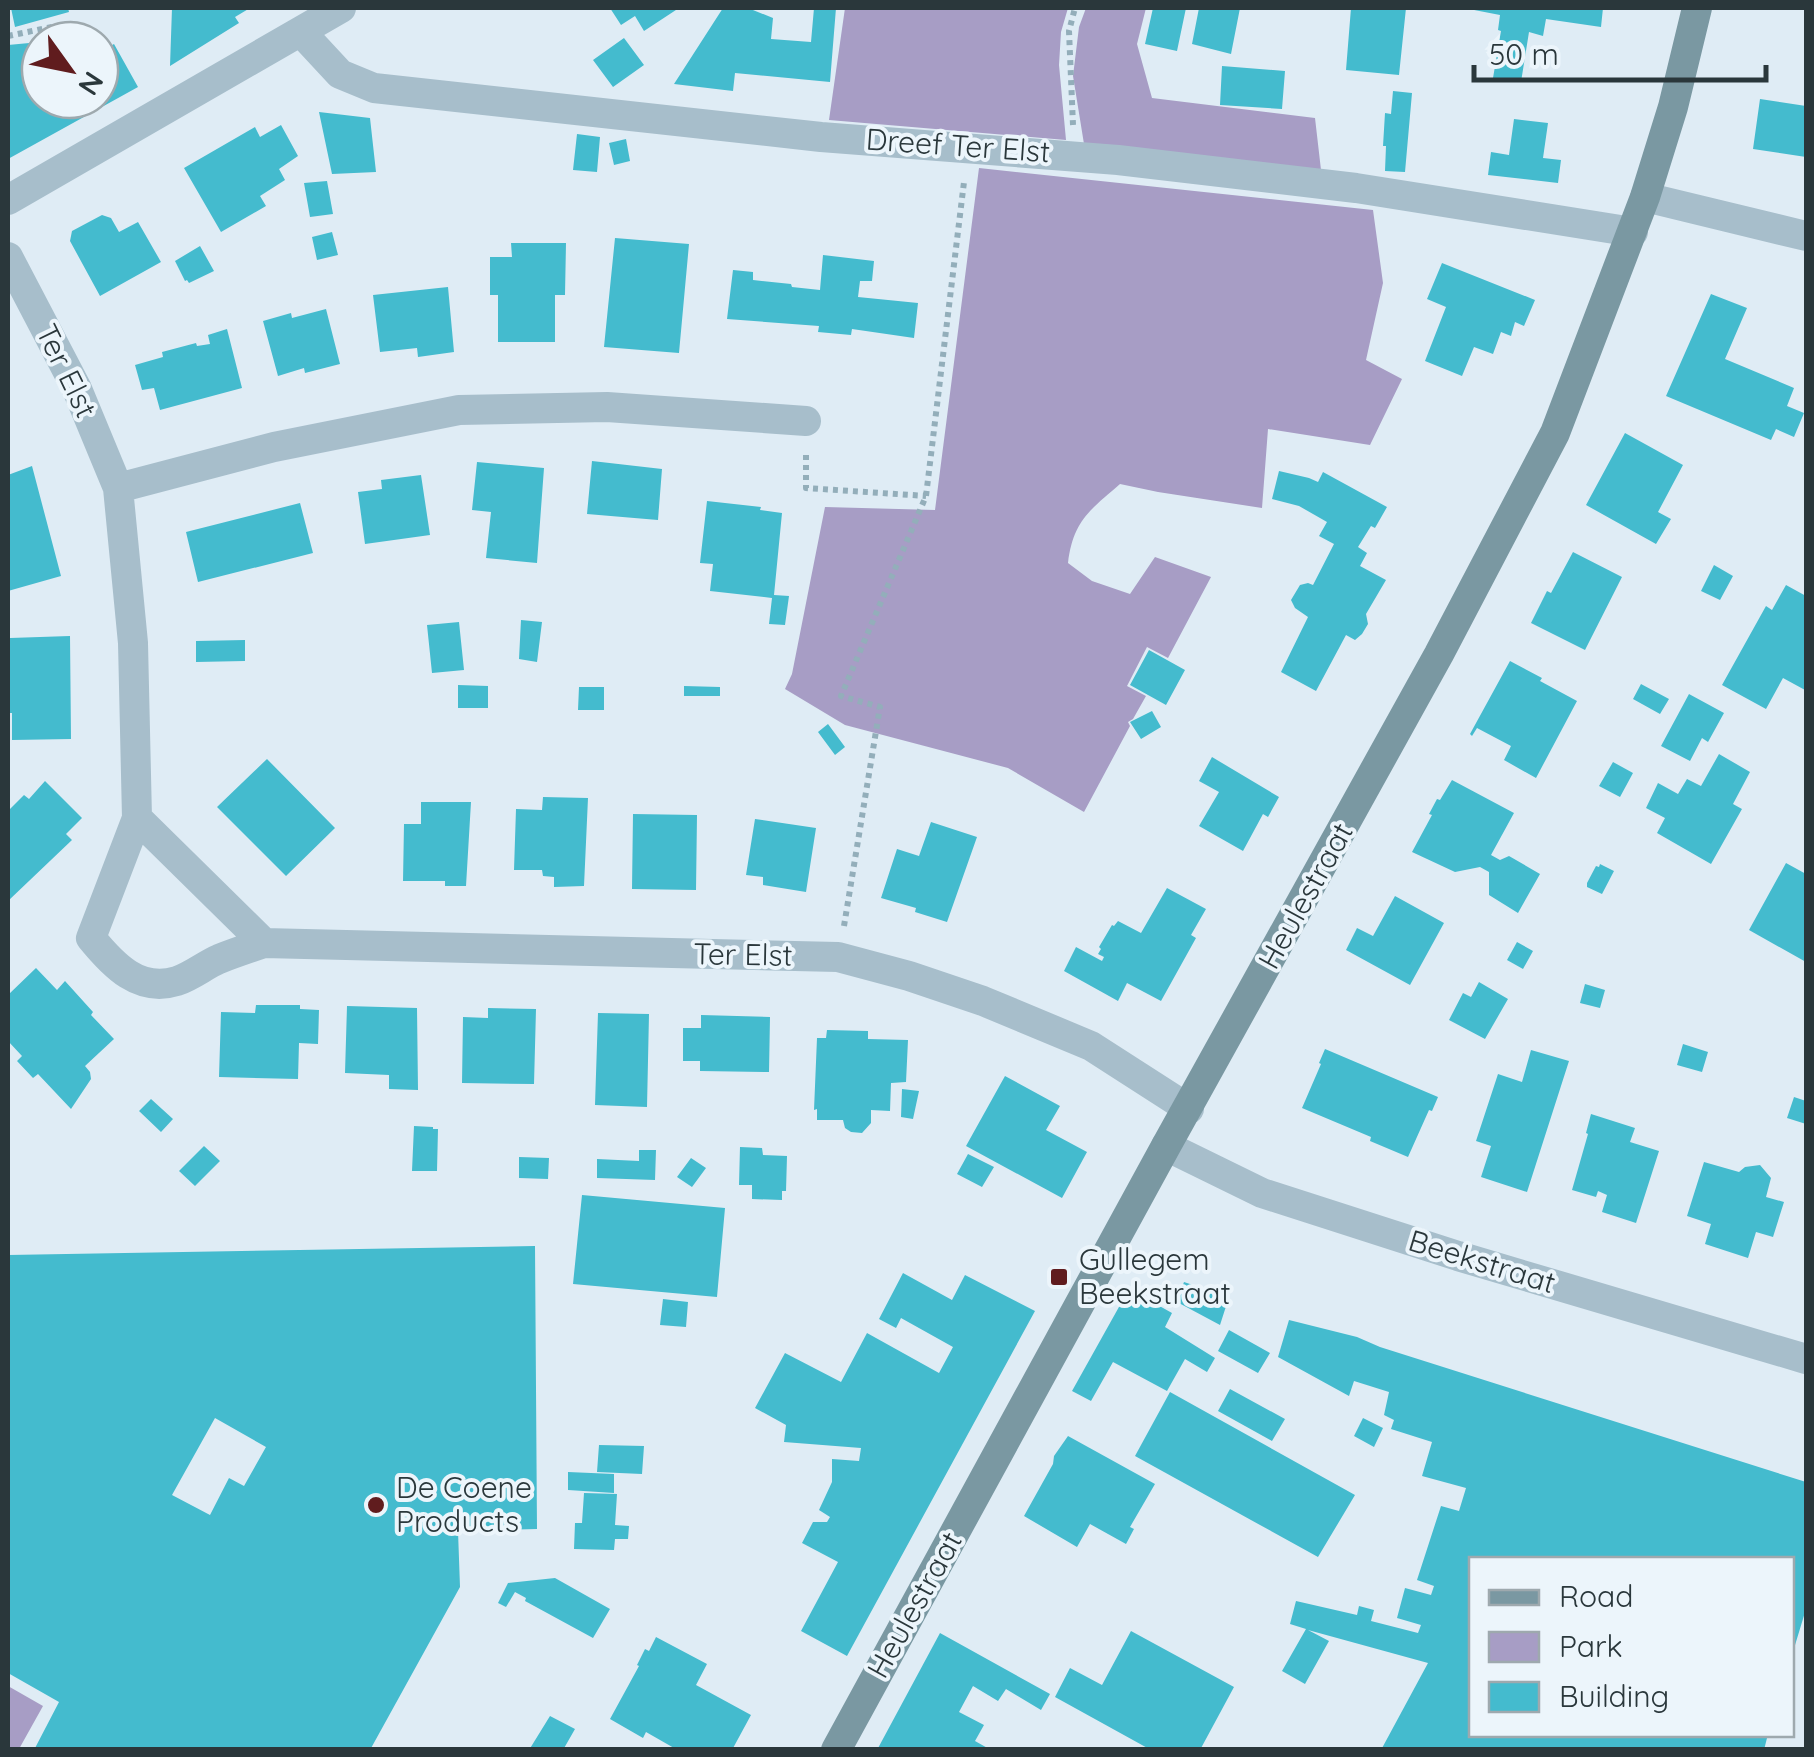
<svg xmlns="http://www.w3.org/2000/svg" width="1814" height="1757" font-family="Quicksand,sans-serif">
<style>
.green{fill:#a79dc5}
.building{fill:#44bbce;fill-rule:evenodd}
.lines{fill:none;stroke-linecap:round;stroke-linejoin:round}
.path{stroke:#93aeba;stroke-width:6;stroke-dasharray:5 5;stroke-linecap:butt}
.street{stroke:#a7becb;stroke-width:30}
.secondary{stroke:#7a98a2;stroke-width:30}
.poi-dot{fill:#601c1e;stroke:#ecf5fb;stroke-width:4}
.labels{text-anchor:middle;stroke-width:8;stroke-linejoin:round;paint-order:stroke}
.street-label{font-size:30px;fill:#2a373b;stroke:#ecf5fb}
.poi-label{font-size:30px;fill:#2a373b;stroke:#ecf5fb;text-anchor:start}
</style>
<rect width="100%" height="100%" fill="#dfecf5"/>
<path class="green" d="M 845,8 L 1068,8 L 1061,32 L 1059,65 L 1066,140 L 829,120 Z
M 1086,8 L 1146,8 L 1137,44 L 1152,98 L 1315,118 L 1321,170 L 1084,144 L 1073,76 L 1079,27 Z
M 979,168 L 1373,210 L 1383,283 L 1366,360 L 1402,379 L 1370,445 L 1268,429 L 1262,508 L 1158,492 L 1120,484 C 1090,510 1073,521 1068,563 L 1092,581 L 1130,594 L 1155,557 L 1211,577 L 1168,658 L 1147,647 L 1127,686 L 1146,696 L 1133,719 L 1128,722 L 1130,726 L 1084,812 L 1008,768 L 845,725 L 785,689 L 792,674 L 825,507 L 935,510 Z
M 8,1686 L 43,1706 L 19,1749 L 8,1749 Z"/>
<path class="building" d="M 11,8 L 68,8 L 69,12 L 15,27 Z
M 172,8 L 250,8 L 235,17 L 239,23 L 170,66 Z
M 610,8 L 679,8 L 644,31 L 635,16 L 621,25 Z
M 723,8 L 748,8 L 773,18 L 771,39 L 811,42 L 814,8 L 836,8 L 830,82 L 735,73 L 733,91 L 674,84 Z
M 1153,8 L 1186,8 L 1177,51 L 1145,44 Z
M 1199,8 L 1240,8 L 1231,54 L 1192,44 Z
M 1351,8 L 1406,8 L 1399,75 L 1346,70 Z
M 1469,8 L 1603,8 L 1601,27 L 1546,19 L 1543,36 L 1529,32 L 1521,82 L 1493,78 L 1501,31 L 1498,30 L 1500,15 L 1469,9 Z
M 624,38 L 644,65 L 613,87 L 593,60 Z
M 40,42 L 40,100 L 100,100 L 100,52 L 114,44 L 138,87 L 8,159 L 8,45 Z
M 1222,66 L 1285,71 L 1282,109 L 1220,105 Z
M 1393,91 L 1412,93 L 1405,172 L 1385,171 L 1386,146 L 1383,146 L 1385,113 L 1391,114 Z
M 1760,99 L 1806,106 L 1806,157 L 1753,149 Z
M 319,112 L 370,118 L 376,172 L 332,174 Z
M 1514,119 L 1548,123 L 1543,158 L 1561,160 L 1558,183 L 1488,175 L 1491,152 L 1509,155 Z
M 281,125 L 298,156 L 279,169 L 285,180 L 260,196 L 266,206 L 221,232 L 184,168 L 255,127 L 260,137 Z
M 577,134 L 600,137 L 597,172 L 573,170 Z
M 626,139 L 630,161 L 614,165 L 609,143 Z
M 327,181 L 333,214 L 310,217 L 304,183 Z
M 102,215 L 111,218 L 119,232 L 138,222 L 161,262 L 100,296 L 70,241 L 72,231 Z
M 332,232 L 338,255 L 317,260 L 312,237 Z
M 615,238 L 689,244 L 679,353 L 604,347 Z
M 511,243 L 566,243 L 565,295 L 555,295 L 555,342 L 498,342 L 498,295 L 490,295 L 490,257 L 512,257 Z
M 200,246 L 214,271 L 189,283 L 187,280 L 185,281 L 175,261 Z
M 823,255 L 874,261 L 872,281 L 860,281 L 858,297 L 918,303 L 914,338 L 852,329 L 851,335 L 818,332 L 819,326 L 727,319 L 733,270 L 753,272 L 753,280 L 791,284 L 792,287 L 820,290 Z
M 1442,263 L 1535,300 L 1524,326 L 1515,322 L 1511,336 L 1501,332 L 1493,354 L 1474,347 L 1462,376 L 1425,361 L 1446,307 L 1427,299 Z
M 448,287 L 454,352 L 418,357 L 417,348 L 380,352 L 373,295 Z
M 1711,294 L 1747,308 L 1725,359 L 1794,388 L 1787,406 L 1804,413 L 1794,437 L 1776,429 L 1771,440 L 1666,396 Z
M 326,309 L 340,364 L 305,373 L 304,368 L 278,376 L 263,321 L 291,313 L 292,318 Z
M 227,329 L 242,388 L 160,410 L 154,388 L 142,390 L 135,365 L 163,357 L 162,352 L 196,343 L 197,346 L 210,344 L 208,335 Z
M 1625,433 L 1683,465 L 1658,512 L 1671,519 L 1656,544 L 1586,505 Z
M 592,461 L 662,469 L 658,520 L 587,514 Z
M 477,462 L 544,468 L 537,563 L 486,558 L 491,512 L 472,510 Z
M 32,466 L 61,576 L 8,591 L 8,475 Z
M 1279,471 L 1309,478 L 1318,482 L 1323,472 L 1387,507 L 1375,528 L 1371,526 L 1358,547 L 1367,553 L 1360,566 L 1386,580 L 1366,614 L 1368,624 L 1362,634 L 1355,640 L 1346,635 L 1316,691 L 1281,672 L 1308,617 L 1295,608 L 1291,600 L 1300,585 L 1308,583 L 1313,585 L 1334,544 L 1319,536 L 1327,522 L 1299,506 L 1272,499 Z
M 421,475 L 430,535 L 365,544 L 358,492 L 382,489 L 381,480 Z
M 707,501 L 761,507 L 760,510 L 782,513 L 774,595 L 789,596 L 785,625 L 769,624 L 772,598 L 710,591 L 713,564 L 700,563 Z
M 300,503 L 313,553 L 198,582 L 186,532 Z
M 1573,552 L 1622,577 L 1585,650 L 1531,623 L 1547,591 L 1551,593 Z
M 1714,565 L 1733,576 L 1720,600 L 1701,591 Z
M 1786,585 L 1806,596 L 1806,687 L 1805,690 L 1783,678 L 1766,709 L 1722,685 L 1766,606 L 1772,610 Z
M 521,620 L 542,622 L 537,662 L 519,659 Z
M 459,622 L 464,670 L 432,673 L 427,625 Z
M 70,636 L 71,739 L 12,740 L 12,713 L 8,713 L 10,638 Z
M 245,640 L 245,661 L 196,662 L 196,641 Z
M 1149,650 L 1185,670 L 1166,705 L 1130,685 Z
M 1510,661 L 1542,678 L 1540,681 L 1577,701 L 1536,778 L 1504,760 L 1511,746 L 1477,728 L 1472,736 L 1470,734 Z
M 1641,684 L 1669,699 L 1660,714 L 1633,699 Z
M 458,685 L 488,686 L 488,708 L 458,708 Z
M 684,686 L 720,687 L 720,696 L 684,696 Z
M 579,687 L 604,687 L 604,710 L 578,710 Z
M 1689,694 L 1724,713 L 1708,742 L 1702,738 L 1690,761 L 1661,746 Z
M 1152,711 L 1161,727 L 1141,739 L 1130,722 Z
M 828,724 L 845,747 L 835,755 L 818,732 Z
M 1719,754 L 1750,772 L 1733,804 L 1742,809 L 1711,864 L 1657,833 L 1665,818 L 1646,808 L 1658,783 L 1678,794 L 1687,779 L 1701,786 Z
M 1212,757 L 1279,797 L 1268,817 L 1263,814 L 1243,851 L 1199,826 L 1219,792 L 1199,781 Z
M 267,759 L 335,828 L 286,876 L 217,807 Z
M 1613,762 L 1633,773 L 1620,797 L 1599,786 Z
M 1452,780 L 1514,813 L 1491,855 L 1500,860 L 1509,856 L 1540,874 L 1518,913 L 1489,895 L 1489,872 L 1480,867 L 1455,872 L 1412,852 L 1432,815 L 1429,814 L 1437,799 L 1440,800 Z
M 45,781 L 82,818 L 66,834 L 72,840 L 8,901 L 8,811 L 24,795 L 29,799 Z
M 543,797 L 588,798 L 584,886 L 554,887 L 554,877 L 543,876 L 542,870 L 514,870 L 516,809 L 542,810 Z
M 421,802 L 471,802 L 466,886 L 445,886 L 445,881 L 403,881 L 404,824 L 421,824 Z
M 633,814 L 697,815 L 696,890 L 632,889 Z
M 755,819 L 816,828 L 806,892 L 763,885 L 763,877 L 746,875 Z
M 931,822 L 977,837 L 947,922 L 915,912 L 916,908 L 881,898 L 897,849 L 919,856 Z
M 1786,863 L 1806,874 L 1806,962 L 1749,930 Z
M 1600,864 L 1614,871 L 1602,894 L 1587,887 L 1587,883 L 1596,866 L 1599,867 Z
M 1167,888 L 1206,909 L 1191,935 L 1196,938 L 1161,1001 L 1127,983 L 1118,1001 L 1064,971 L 1076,947 L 1102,961 L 1104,957 L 1098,954 L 1101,949 L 1099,947 L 1112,925 L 1114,926 L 1118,921 L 1141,933 Z
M 1395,896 L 1444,923 L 1410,985 L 1346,950 L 1357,928 L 1373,936 Z
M 1517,942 L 1533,951 L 1523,969 L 1507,960 Z
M 36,968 L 57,990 L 65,981 L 93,1012 L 91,1015 L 114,1039 L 85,1066 L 90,1072 L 91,1079 L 71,1109 L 38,1074 L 33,1078 L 17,1061 L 22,1056 L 8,1041 L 8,995 Z
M 1479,982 L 1508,999 L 1485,1039 L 1449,1020 L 1463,993 L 1471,997 Z
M 1585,984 L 1605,990 L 1600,1008 L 1580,1003 Z
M 256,1005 L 300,1005 L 300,1009 L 319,1010 L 318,1044 L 299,1043 L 298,1079 L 219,1077 L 221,1012 L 255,1013 Z
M 347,1006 L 417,1008 L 418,1090 L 389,1089 L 389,1075 L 345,1073 Z
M 488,1008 L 536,1009 L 534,1084 L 462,1083 L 463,1017 L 488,1018 Z
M 598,1013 L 649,1014 L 647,1107 L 595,1105 Z
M 701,1015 L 770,1017 L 769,1072 L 700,1071 L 700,1061 L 683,1061 L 683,1028 L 701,1028 Z
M 827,1030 L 868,1031 L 868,1039 L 908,1040 L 906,1082 L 891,1083 L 890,1111 L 871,1110 L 871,1123 L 862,1133 L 851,1132 L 845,1128 L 843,1120 L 817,1120 L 817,1109 L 814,1110 L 817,1038 L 826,1038 Z
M 1683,1044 L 1708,1052 L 1702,1072 L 1677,1065 Z
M 1325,1049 L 1438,1097 L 1432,1111 L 1429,1110 L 1408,1157 L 1370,1141 L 1371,1137 L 1302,1108 L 1321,1064 L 1319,1063 Z
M 1531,1050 L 1569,1061 L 1527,1192 L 1481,1177 L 1491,1146 L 1476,1141 L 1498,1074 L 1522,1082 Z
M 1005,1076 L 1060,1106 L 1046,1130 L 1087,1152 L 1062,1198 L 966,1146 Z
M 902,1089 L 919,1091 L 913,1119 L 901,1117 Z
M 1794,1097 L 1806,1101 L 1806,1124 L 1787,1118 Z
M 151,1099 L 173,1119 L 161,1132 L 139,1111 Z
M 1591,1114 L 1635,1128 L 1630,1142 L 1659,1151 L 1636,1223 L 1602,1212 L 1607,1195 L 1598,1191 L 1596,1197 L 1572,1190 L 1588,1134 L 1586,1133 Z
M 414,1126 L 433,1127 L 433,1129 L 438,1129 L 437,1171 L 412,1171 Z
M 204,1146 L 220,1161 L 195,1186 L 179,1171 Z
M 740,1147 L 762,1148 L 763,1155 L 787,1156 L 786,1191 L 782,1191 L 782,1200 L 752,1199 L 752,1185 L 739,1185 Z
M 639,1150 L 656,1150 L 655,1180 L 597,1178 L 597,1159 L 639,1161 Z
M 968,1154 L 994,1167 L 982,1187 L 957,1174 Z
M 519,1157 L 549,1158 L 548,1179 L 519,1178 Z
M 691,1158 L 706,1168 L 692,1187 L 677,1177 Z
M 1704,1162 L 1739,1172 L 1745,1167 L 1760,1165 L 1771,1178 L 1766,1197 L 1784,1202 L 1773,1237 L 1756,1232 L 1748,1258 L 1705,1244 L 1711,1224 L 1687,1216 Z
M 582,1195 L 725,1208 L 717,1297 L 573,1284 Z
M 535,1246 L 537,1529 L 458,1531 L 460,1587 L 370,1750 L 34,1750 L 59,1702 L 8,1673 L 8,1255 ZM 215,1418 L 266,1447 L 244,1486 L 229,1478 L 210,1515 L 172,1495 Z
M 903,1273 L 952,1300 L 965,1275 L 1035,1311 L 847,1656 L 801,1631 L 838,1562 L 802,1543 L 813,1522 L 827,1522 L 830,1517 L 819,1510 L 832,1482 L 832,1459 L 859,1461 L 861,1448 L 784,1442 L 786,1425 L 755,1408 L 785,1353 L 841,1382 L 867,1333 L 939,1373 L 953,1347 L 901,1318 L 896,1328 L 879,1319 Z
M 1184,1282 L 1229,1297 L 1220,1325 L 1177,1302 Z
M 1129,1289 L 1172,1313 L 1165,1327 L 1215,1358 L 1207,1372 L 1185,1359 L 1167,1391 L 1113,1362 L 1091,1401 L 1072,1391 Z
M 663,1299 L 688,1302 L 686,1327 L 660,1325 Z
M 1289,1320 L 1357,1337 L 1380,1347 L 1806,1482 L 1806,1609 L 1792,1655 L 1792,1560 L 1472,1560 L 1472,1734 L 1768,1734 L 1764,1750 L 1381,1750 L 1428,1663 L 1308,1630 L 1329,1641 L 1305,1684 L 1282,1671 L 1306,1629 L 1290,1624 L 1296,1601 L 1357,1615 L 1359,1606 L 1374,1610 L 1371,1621 L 1418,1633 L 1421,1625 L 1397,1618 L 1405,1588 L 1431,1595 L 1434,1586 L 1417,1580 L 1441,1506 L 1459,1511 L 1466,1488 L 1422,1476 L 1432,1442 L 1391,1429 L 1394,1420 L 1384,1415 L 1389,1392 L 1354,1381 L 1349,1396 L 1278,1357 Z
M 1229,1330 L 1270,1353 L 1258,1373 L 1218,1351 Z
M 1230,1389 L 1285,1419 L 1272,1441 L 1218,1411 Z
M 1170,1392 L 1355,1495 L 1318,1557 L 1135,1456 Z
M 1363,1418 L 1383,1428 L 1374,1447 L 1354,1436 Z
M 1068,1436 L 1155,1484 L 1130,1527 L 1134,1529 L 1126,1544 L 1090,1524 L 1077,1547 L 1024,1516 L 1053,1464 L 1054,1456 Z
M 599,1445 L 644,1446 L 642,1474 L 597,1472 Z
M 568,1472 L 614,1474 L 614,1493 L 568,1490 Z
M 584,1493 L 617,1494 L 615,1525 L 629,1526 L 628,1539 L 615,1539 L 614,1550 L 574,1549 L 575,1523 L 582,1523 Z
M 555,1578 L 610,1609 L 593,1638 L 525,1601 L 526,1598 L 515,1592 L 506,1607 L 498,1603 L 508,1583 Z
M 1131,1631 L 1234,1687 L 1200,1750 L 1151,1750 L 1055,1697 L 1070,1668 L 1102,1685 Z
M 940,1633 L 1050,1694 L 1041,1710 L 1006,1689 L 998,1701 L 973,1686 L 959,1712 L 984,1725 L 975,1741 L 991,1750 L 877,1750 Z
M 656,1637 L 707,1664 L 696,1685 L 751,1715 L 732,1750 L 673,1750 L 674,1748 L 646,1732 L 643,1738 L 610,1719 L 639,1666 L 637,1665 L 645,1649 L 649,1651 Z
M 550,1716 L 575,1729 L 563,1750 L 529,1750 Z"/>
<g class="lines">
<path class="path" d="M 8,36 L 66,24
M 1073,125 L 1069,31 L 1075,8
M 806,455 L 806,488 L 926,496
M 844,926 L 880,707 L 841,696 L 926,496 L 964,182"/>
<path class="street" d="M 301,32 L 340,74 L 374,88 L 821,137 L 1118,160 L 1356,188 L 1633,232
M 1645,197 L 1806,236
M 8,200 L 341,8
M 8,257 L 77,389 L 118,488 L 133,643 L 137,818 L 264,943 L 838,957 L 909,976 L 983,1001 L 1091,1046 L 1189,1109
M 118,488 L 274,447 L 459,410 L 607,407 L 806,421
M 137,818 L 91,938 C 113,965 139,993 177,981 C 192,976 205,965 219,959 C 234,953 249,948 264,943
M 1166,1146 L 1262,1193 L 1458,1256 L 1806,1359"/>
<path class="secondary" d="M 836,1750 L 1166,1146 L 1439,654 L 1555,433 L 1645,197 L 1673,107 L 1697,8"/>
</g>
<g class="poi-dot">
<rect x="1049" y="1267" width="20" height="20" rx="5"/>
<circle cx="376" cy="1505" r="10"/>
</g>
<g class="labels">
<g class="street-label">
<text transform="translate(958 146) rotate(4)" y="10">Dreef Ter Elst</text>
<text transform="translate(66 371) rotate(64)" y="10">Ter Elst</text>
<text transform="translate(1306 896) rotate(-61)" y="10">Heulestraat</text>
<text transform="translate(743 955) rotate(1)" y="10">Ter Elst</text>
<text transform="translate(1482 1262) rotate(17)" y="10">Beekstraat</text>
<text transform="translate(915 1605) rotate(-61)" y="10">Heulestraat</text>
</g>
<g class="poi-label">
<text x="1079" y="1270">Gullegem<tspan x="1079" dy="34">Beekstraat</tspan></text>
<text x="396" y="1498">De Coene<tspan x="396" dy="34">Products</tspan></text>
</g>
</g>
<rect width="1814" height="1757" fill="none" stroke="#2a373b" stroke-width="20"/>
<rect x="1469" y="1557" width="325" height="180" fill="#ecf5fb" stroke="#9ea9ae" stroke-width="2.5"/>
<rect x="1489" y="1590" width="50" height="15" fill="#7a98a2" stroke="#9ea9ae" stroke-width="2.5"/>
<text x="1559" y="1607" font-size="30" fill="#2a373b">Road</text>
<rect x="1489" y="1632" width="50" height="30" fill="#a79dc5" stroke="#9ea9ae" stroke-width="2.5"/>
<text x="1559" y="1657" font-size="30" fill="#2a373b">Park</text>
<rect x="1489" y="1682" width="50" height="30" fill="#44bbce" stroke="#9ea9ae" stroke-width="2.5"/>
<text x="1559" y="1707" font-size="30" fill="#2a373b">Building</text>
<g transform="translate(70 70) rotate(123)"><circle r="48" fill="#ecf5fb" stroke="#9ea9ae" stroke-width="2.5"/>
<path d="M0-8L18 38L0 25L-18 38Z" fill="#601c1e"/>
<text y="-15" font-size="28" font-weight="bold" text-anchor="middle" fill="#2a373b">N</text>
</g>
<path d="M1474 65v15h292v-15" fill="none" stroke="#2a373b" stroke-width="5"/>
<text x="1489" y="65" font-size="30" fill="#2a373b" stroke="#ecf5fb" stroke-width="8" paint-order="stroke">50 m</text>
</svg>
